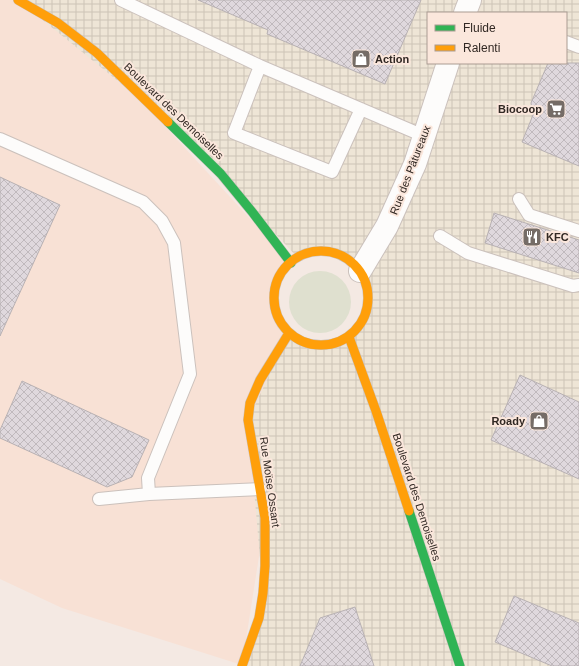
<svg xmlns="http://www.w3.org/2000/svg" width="579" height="666" font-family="Helvetica,sans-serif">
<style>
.built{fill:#f8e1d5}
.industrial{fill:url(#industrial-grid);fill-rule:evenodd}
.green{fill:#dfe0cf}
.building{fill:url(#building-cross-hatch);stroke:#b8b1b3}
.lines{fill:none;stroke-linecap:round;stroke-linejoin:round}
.lane-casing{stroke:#cbc1bc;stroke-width:14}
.street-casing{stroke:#cbc1bc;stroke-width:24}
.fast-casing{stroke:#cbc1bc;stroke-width:10}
.slow-casing{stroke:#cbc1bc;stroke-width:10}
.lane{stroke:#fdfcfb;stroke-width:12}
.street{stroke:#fdfcfb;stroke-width:22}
.fast{stroke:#30b455;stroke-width:9}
.slow{stroke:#ff9f0a;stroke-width:9}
.labels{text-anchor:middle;stroke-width:4;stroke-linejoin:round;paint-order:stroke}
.poi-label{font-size:11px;font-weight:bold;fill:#312823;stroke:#fbe7dc;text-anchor:start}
.street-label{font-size:11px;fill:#312823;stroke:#fbe7dc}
</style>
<defs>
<pattern id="industrial-grid" width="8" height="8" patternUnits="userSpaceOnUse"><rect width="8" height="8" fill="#eee5d6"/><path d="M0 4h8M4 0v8" fill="none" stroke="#cdc4b7"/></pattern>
<pattern id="building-cross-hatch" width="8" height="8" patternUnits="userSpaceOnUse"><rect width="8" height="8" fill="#dfd8dd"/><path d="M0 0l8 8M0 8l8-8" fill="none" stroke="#c0b9bd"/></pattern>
</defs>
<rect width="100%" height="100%" fill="#f4e9e3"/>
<path class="built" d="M 0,0 L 18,0 L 97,53 L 291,263 L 279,278 L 275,294 L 276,309 L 282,324 L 289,333 L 265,518 L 242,665 L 62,608 L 0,579 Z"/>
<path class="industrial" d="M 18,0 L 579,0 L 579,666 L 242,666 L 263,593 L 248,420 L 289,333 L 303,341 L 311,344 L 332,344 L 349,337 L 363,321 L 369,300 L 367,284 L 360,271 L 349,260 L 328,251 L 312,252 L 298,258 L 177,129 ZM 428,13 L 566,13 L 566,63 L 428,63 Z"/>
<path class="green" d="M289 302a31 31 0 1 1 62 0a31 31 0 1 1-62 0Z"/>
<path class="building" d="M 198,0 L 421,0 L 385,84 L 267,34 L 268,30 Z
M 548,63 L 579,63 L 579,166 L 522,142 L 533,115 L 531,103 Z
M 0,177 L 60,205 L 0,336 Z
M 494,213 L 579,240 L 579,273 L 485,243 Z
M 520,375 L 579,402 L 579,479 L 491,440 Z
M 22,381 L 149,440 L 132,477 L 107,487 L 0,438 L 0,430 Z
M 514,596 L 579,623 L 579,666 L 552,666 L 495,642 Z
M 355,607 L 374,666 L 300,666 L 320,618 Z"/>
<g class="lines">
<defs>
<path id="lane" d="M 121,0 L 260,66 L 424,136
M 566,42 L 579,47
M 260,66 L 234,133 L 332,172 L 361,109
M 0,139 L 143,202 L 162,221 L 174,243 L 190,374 L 148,478 L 149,494 L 99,499
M 519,199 L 529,215 L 579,231
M 440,236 L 468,253 L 573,286 L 579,285
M 149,494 L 260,489"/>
<path id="street" d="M 465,13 L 470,0
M 360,271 L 387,226 L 415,164 L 448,63"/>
<path id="fast" d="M 168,122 L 221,174 L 253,213 L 291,263
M 409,511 L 460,666"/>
<path id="slow" d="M 18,0 L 58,23 L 97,53 L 168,122
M274 298a47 47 0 1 1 94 0a47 47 0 1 1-94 0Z
M 349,337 L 376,411 L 409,511
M 242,666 L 259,618 L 263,593 L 265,566 L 265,518 L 248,420 L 250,403 L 260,380 L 289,333"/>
</defs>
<use href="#lane" class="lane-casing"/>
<use href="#street" class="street-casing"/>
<use href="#fast" class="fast-casing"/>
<use href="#slow" class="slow-casing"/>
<use href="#lane" class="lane"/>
<use href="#street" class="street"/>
<use href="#fast" class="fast"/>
<use href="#slow" class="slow"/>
</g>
<defs>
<symbol id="shop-square" viewBox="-11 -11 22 22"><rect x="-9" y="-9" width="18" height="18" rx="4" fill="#756c66" stroke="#fbe7dc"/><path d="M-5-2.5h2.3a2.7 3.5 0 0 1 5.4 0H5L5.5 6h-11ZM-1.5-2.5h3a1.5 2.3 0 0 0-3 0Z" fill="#fff"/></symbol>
<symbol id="supermarket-square" viewBox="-11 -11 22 22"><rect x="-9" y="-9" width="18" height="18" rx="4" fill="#756c66" stroke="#fbe7dc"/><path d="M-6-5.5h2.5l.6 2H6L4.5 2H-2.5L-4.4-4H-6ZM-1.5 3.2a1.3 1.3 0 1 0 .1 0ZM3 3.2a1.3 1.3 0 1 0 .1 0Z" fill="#fff"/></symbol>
<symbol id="restaurant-square" viewBox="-11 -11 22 22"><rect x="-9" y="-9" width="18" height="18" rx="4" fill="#756c66" stroke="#fbe7dc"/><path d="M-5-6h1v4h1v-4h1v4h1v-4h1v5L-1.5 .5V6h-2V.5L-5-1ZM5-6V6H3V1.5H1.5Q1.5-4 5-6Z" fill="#fff"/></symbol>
</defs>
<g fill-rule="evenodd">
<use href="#shop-square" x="350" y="48" width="22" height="22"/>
<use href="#supermarket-square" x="545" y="98" width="22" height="22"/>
<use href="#restaurant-square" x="521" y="226" width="22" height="22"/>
<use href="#shop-square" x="528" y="410" width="22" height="22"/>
</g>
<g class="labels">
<g class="poi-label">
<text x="375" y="63">Action</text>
<text x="542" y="113" text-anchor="end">Biocoop</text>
<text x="546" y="241">KFC</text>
<text x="525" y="425" text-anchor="end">Roady</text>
</g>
<g class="street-label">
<text transform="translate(174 111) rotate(44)" y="4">Boulevard des Demoiselles</text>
<text transform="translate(410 170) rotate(-69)" y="4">Rue des Pâtureaux</text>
<text transform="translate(270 482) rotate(82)" y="4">Rue Moïse Ossant</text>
<text transform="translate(417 497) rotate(72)" y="4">Boulevard des Demoiselles</text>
</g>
</g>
<rect x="427" y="12" width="140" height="52" fill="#fbe7dc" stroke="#aa9b92"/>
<rect x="435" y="25" width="20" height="6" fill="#30b455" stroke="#aa9b92"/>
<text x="463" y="32" font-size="12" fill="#312823">Fluide</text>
<rect x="435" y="45" width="20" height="6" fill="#ff9f0a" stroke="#aa9b92"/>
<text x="463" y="52" font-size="12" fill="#312823">Ralenti</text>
</svg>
